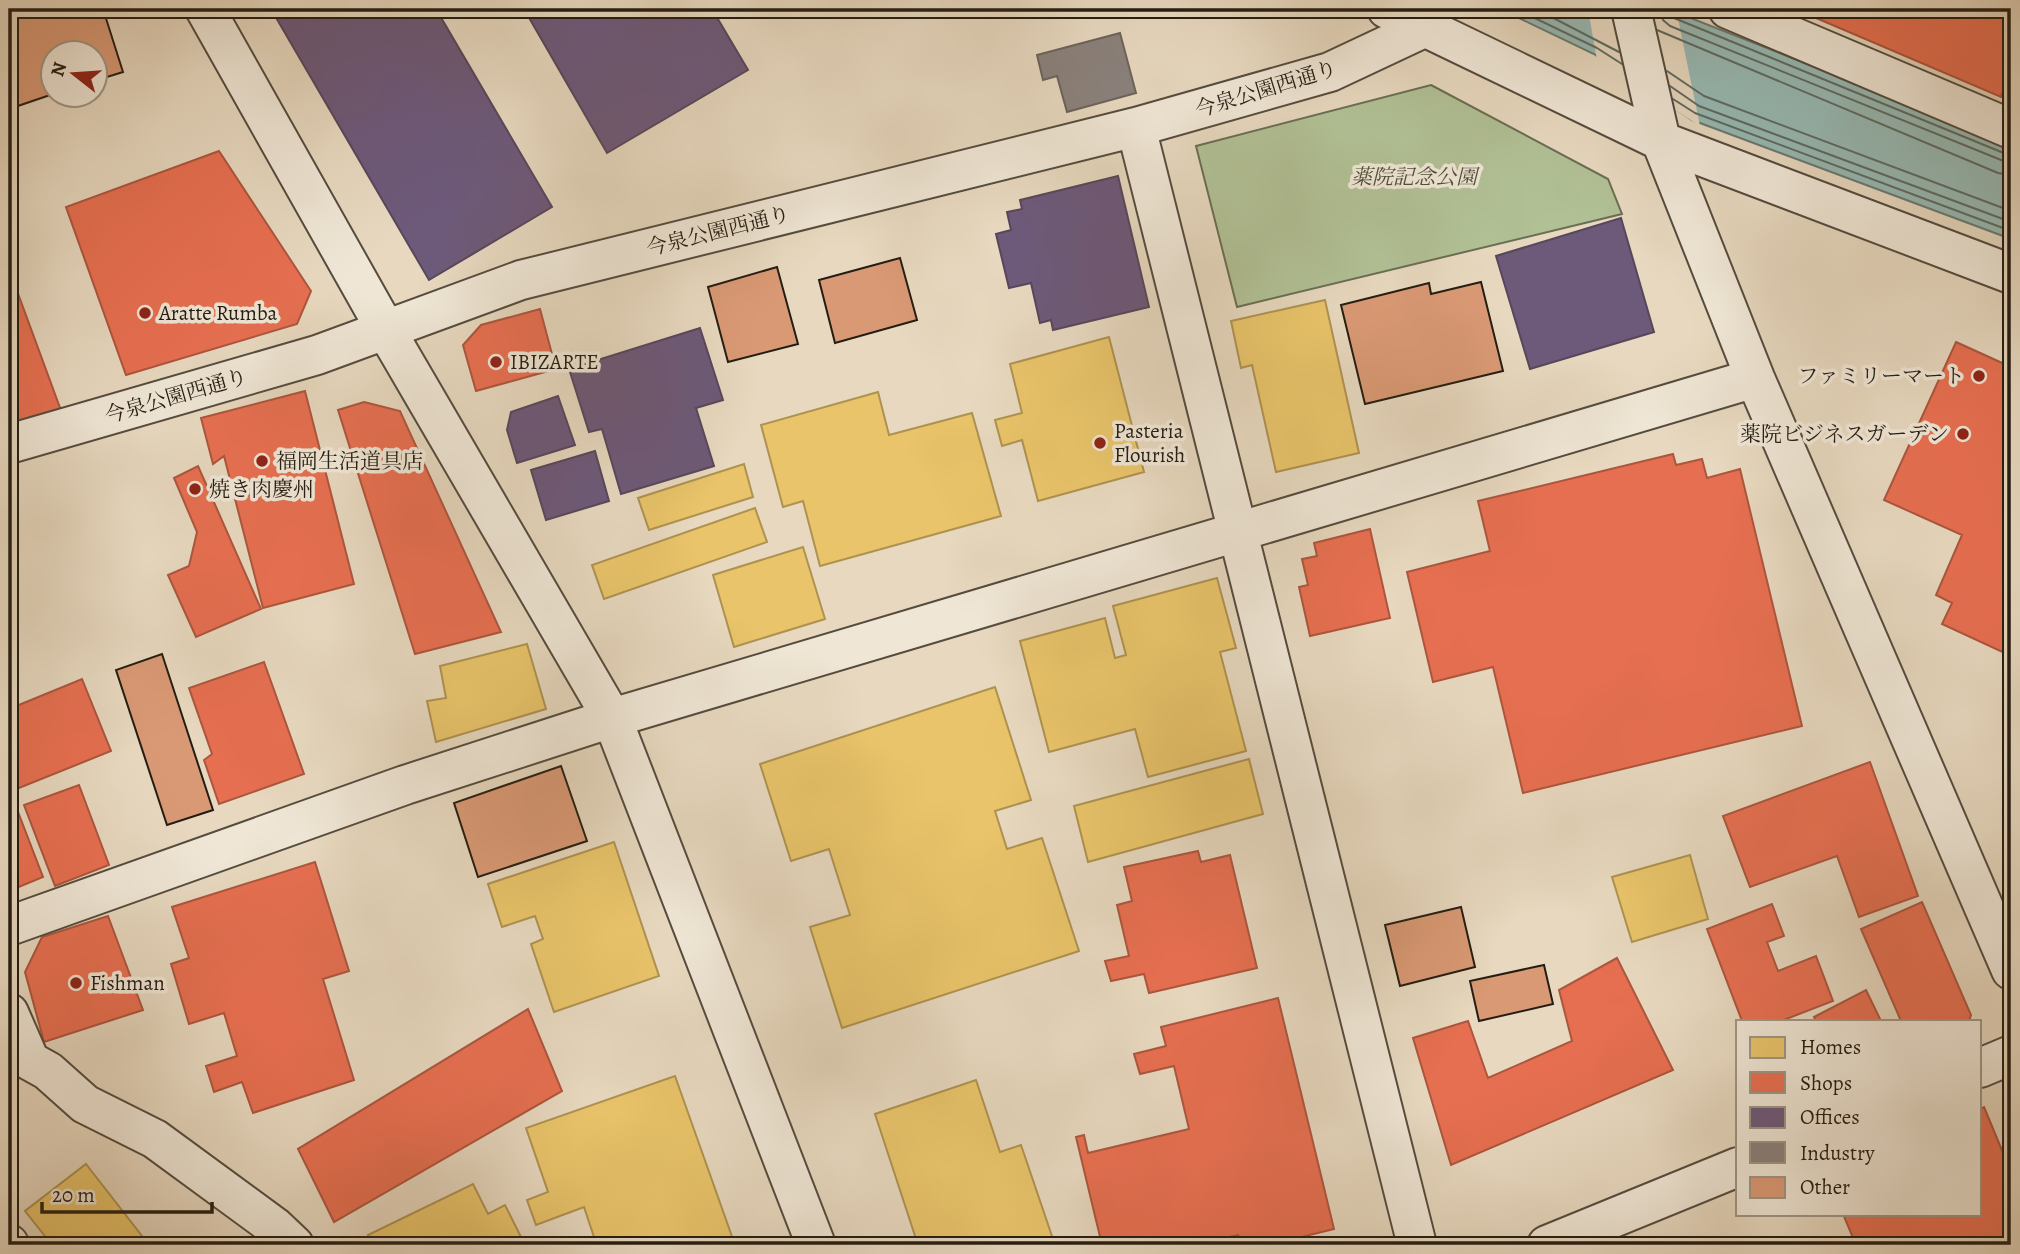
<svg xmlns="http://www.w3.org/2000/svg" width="2020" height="1254" font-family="Alegreya,'Noto Serif JP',serif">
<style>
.green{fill:#b1c095;stroke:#6a6e54;stroke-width:2}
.water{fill:#97b9b3;stroke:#697b73;stroke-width:2}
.pier{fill:#e7d8bf}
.homes{fill:#e9c46a;stroke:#ae9250;stroke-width:2}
.shops{fill:#e76f51;stroke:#ac563e;stroke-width:2}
.offices{fill:#6d597a;stroke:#57475b;stroke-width:2}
.industry{fill:#8a817c;stroke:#6b635c;stroke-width:2}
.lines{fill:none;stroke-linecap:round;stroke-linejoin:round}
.shore{stroke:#5e6b63;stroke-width:2}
.building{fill:#d99974;stroke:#241d13;stroke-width:2}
.minor-casing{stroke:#554c3e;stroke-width:42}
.minor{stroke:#efe6d5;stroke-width:38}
.poi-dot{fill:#8f2418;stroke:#efe6d5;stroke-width:2.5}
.labels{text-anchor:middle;stroke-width:7;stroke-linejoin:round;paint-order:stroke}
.street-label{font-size:21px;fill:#241d13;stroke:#efe6d5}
.park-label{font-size:21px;font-style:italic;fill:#4e4e3a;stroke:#efe6d5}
.poi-label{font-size:21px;fill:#241d13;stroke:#efe6d5;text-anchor:start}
</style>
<rect width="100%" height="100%" fill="#e7d8bf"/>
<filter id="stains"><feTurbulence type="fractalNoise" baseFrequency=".00286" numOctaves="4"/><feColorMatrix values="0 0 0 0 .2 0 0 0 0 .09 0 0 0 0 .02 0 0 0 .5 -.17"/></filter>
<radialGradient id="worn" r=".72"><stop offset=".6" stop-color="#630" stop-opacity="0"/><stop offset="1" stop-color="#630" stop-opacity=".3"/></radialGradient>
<path class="green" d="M 1431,85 L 1608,179 L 1622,214 L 1237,307 L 1196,146 Z"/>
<path class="water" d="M 1500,9 L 1668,9 L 1883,94 L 2011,150 L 2011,239 L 1692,120 L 1594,54 Z"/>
<path class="pier" d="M 1588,9 L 1676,9 L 1700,126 L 1597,60 Z"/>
<path class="homes" d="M 1325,300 L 1359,453 L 1276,472 L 1252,365 L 1241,368 L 1231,321 Z
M 1109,337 L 1144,472 L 1038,501 L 1022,440 L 1002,446 L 995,420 L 1022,413 L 1010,364 Z
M 878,392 L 889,435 L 972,413 L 1001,516 L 820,566 L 803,501 L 783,507 L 761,425 Z
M 744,464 L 753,497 L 649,530 L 638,498 Z
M 755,508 L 767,542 L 604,599 L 592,565 Z
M 803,547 L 825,619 L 734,647 L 713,575 Z
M 1217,578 L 1236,648 L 1220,652 L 1246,751 L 1148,777 L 1135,729 L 1049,752 L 1020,641 L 1105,618 L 1115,658 L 1126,655 L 1113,606 Z
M 527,644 L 546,709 L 436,742 L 427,701 L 446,698 L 440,666 Z
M 995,687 L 1031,800 L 995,811 L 1007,849 L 1042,838 L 1079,951 L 842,1028 L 810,927 L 850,915 L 829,849 L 791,861 L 760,764 Z
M 1249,759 L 1263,814 L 1088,862 L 1074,806 Z
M 614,842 L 659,976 L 554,1012 L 531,944 L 543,939 L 535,916 L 502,927 L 488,884 Z
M 1690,855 L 1708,919 L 1632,942 L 1612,877 Z
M 675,1076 L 735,1245 L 590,1245 L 596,1243 L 584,1207 L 536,1225 L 527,1200 L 548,1192 L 526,1128 Z
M 976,1080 L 1000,1152 L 1021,1145 L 1055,1245 L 918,1245 L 875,1114 Z
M 86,1164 L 149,1245 L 52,1245 L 25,1211 Z
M 473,1184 L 488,1214 L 505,1205 L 525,1245 L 373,1245 L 368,1235 Z"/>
<path class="shops" d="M 1795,9 L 2011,9 L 2011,67 L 2001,97 Z
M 219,151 L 311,291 L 297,324 L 126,375 L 66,207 Z
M 9,269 L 63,416 L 9,435 Z
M 540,309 L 556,369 L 476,391 L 463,345 L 481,325 Z
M 1956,342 L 2011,367 L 2011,656 L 1942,624 L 1952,603 L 1936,595 L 1962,535 L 1884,500 Z
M 305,391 L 354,584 L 263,608 L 224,456 L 213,464 L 201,418 Z
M 364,402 L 400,411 L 501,632 L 415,654 L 338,410 Z
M 1673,454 L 1676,465 L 1702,459 L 1707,478 L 1740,469 L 1802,726 L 1523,793 L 1493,667 L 1433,682 L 1407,572 L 1490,551 L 1478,501 Z
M 198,466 L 261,609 L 196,637 L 168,575 L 189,566 L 197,532 L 174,478 Z
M 1370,529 L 1390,618 L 1310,636 L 1299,587 L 1308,585 L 1302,559 L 1317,556 L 1314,543 Z
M 264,662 L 304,774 L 219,804 L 204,760 L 212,754 L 189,688 Z
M 82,679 L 111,751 L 9,792 L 9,709 Z
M 1870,762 L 1918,896 L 1859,917 L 1837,856 L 1750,887 L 1723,816 Z
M 79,785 L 109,865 L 55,886 L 24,805 Z
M 15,804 L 43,877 L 9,891 L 9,806 Z
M 1198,851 L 1201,862 L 1230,855 L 1257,968 L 1149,993 L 1144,974 L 1111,981 L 1105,961 L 1129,956 L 1117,905 L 1132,901 L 1124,867 Z
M 315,862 L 349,971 L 323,979 L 354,1080 L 253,1113 L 242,1082 L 214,1092 L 206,1066 L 237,1056 L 224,1013 L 189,1024 L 171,964 L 189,958 L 172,907 Z
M 1922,902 L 1971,1015 L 1969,1021 L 1901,1021 L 1861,929 Z
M 1772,904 L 1784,936 L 1767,942 L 1778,971 L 1816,956 L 1833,1001 L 1781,1021 L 1742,1021 L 1707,929 Z
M 108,916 L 143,1010 L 44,1042 L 25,972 L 42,937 Z
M 1617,958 L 1673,1070 L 1451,1165 L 1413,1038 L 1468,1021 L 1488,1078 L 1572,1041 L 1559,990 Z
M 1866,990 L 1881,1021 L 1816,1021 L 1814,1017 Z
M 1278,998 L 1334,1229 L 1269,1245 L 1241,1245 L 1238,1235 L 1212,1241 L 1213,1245 L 1102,1245 L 1076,1137 L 1084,1135 L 1088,1153 L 1189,1129 L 1174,1066 L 1140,1074 L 1134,1054 L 1166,1046 L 1161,1027 Z
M 528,1009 L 562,1091 L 334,1222 L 298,1149 Z
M 1984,1107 L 2011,1172 L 2011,1245 L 1856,1245 L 1843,1214 L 1980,1214 L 1980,1109 Z"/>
<path class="offices" d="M 271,9 L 436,9 L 552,207 L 429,280 Z
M 524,9 L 712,9 L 748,70 L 607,153 Z
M 1118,176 L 1149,307 L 1053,330 L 1051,320 L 1040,323 L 1031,283 L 1009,288 L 996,234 L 1011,230 L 1007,212 L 1022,209 L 1020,200 Z
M 1621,218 L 1654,332 L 1530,369 L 1496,256 Z
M 700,328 L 723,400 L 696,408 L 714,466 L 621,494 L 602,429 L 589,432 L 569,369 Z
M 558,396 L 575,445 L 517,463 L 507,430 L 511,412 Z
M 595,451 L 609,501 L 546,520 L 531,470 Z"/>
<path class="industry" d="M 1120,33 L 1136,93 L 1067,112 L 1057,76 L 1043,80 L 1037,55 Z"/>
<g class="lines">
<path class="shore" d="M 1516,9 L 1597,48 L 1622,64
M 1536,9 L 1619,52
M 1660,9 L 1663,20 L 1670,26 L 2011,164
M 1669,9 L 1674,18 L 2011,156
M 1657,30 L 1998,173 L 2011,175
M 1667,71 L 1704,96 L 2011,211
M 1670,86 L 1699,106 L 2011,222
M 1673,99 L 1695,113 L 2011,231"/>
</g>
<path class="building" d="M 9,9 L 103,9 L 123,72 L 94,81 L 94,52 L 52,52 L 53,94 L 9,109 Z
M 900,258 L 917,320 L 835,343 L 819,280 Z
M 777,267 L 798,344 L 728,362 L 708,287 Z
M 1481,282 L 1503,371 L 1365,404 L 1341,305 L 1429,283 L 1431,294 Z
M 162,654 L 213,810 L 167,825 L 116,670 Z
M 561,766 L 587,841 L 478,877 L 454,803 Z
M 1461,907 L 1475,967 L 1400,986 L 1385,925 Z
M 1544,965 L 1553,1004 L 1479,1021 L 1470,981 Z"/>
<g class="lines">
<defs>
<path id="minor" d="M 205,9 L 387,332 L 612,718 L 816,1245
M 1387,9 L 1661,141 L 2011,274
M 1631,9 L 1661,141 L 1755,378 L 2011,970
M 1728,9 L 2011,129
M 1136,127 L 1417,1245
M 9,444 L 317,355 L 521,280 L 1136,127 L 1330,72 L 1428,26
M 9,926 L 405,785 L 612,718 L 1755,378
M 9,1013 L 30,1061 L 48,1071 L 85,1104 L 155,1139 L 275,1227 L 294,1245
M 1980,1068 L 2011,1055
M 9,1244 L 9,1245
M 1547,1245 L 1738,1167"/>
</defs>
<use href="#minor" class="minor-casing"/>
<use href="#minor" class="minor"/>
</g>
<g class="poi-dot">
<circle cx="145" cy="313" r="7"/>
<circle cx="496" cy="362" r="7"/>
<circle cx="1979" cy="376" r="7"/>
<circle cx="1963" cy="434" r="7"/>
<circle cx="1100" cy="443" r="7"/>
<circle cx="262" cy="461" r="7"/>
<circle cx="195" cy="489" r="7"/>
<circle cx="76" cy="983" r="7"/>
</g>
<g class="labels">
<g class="street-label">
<text transform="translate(1266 89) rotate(-17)" y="7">今泉公園西通り</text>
<text transform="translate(718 231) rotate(-14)" y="7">今泉公園西通り</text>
<text transform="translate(176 396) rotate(-16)" y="7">今泉公園西通り</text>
</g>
<g class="park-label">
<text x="1414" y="184">薬院記念公園</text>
</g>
<g class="poi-label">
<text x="159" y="320">Aratte Rumba</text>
<text x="510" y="369">IBIZARTE</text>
<text x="1965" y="383" text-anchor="end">ファミリーマート</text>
<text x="1114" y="438">Pasteria<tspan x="1114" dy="24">Flourish</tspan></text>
<text x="1949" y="441" text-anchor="end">薬院ビジネスガーデン</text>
<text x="276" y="468">福岡生活道具店</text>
<text x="209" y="496">焼き肉慶州</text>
<text x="90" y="990">Fishman</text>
</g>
</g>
<rect width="2020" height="1254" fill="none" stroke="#e7d8bf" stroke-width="35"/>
<rect x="10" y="10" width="1999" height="1233" fill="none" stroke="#241d13" stroke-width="3.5"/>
<rect x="18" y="18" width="1985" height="1219" fill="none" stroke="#241d13" stroke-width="2"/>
<rect x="1736" y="1020" width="245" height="196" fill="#efe6d5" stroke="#9e9687" stroke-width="2"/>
<rect x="1750" y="1037" width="35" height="21" fill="#e9c46a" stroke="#9e9687" stroke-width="2"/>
<text x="1800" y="1054" font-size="21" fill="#241d13">Homes</text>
<rect x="1750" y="1072" width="35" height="21" fill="#e76f51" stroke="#9e9687" stroke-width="2"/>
<text x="1800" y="1090" font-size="21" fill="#241d13">Shops</text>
<rect x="1750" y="1107" width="35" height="21" fill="#6d597a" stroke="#9e9687" stroke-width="2"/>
<text x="1800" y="1124" font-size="21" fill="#241d13">Offices</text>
<rect x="1750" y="1142" width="35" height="21" fill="#8a817c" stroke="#9e9687" stroke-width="2"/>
<text x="1800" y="1160" font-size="21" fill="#241d13">Industry</text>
<rect x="1750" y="1177" width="35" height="21" fill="#d99974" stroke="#9e9687" stroke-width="2"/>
<text x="1800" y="1194" font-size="21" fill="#241d13">Other</text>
<g transform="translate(74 74) rotate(287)"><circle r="33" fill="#efe6d5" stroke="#9e9687" stroke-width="2"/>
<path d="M0-5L12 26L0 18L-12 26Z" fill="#8f2418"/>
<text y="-10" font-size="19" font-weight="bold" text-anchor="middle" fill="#241d13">N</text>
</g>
<path d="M42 1202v10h170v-10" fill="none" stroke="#241d13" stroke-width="3.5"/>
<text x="52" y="1202" font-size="21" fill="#241d13" stroke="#efe6d5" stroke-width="5" paint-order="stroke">20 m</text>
<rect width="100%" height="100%" filter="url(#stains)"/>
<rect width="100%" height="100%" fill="url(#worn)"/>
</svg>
